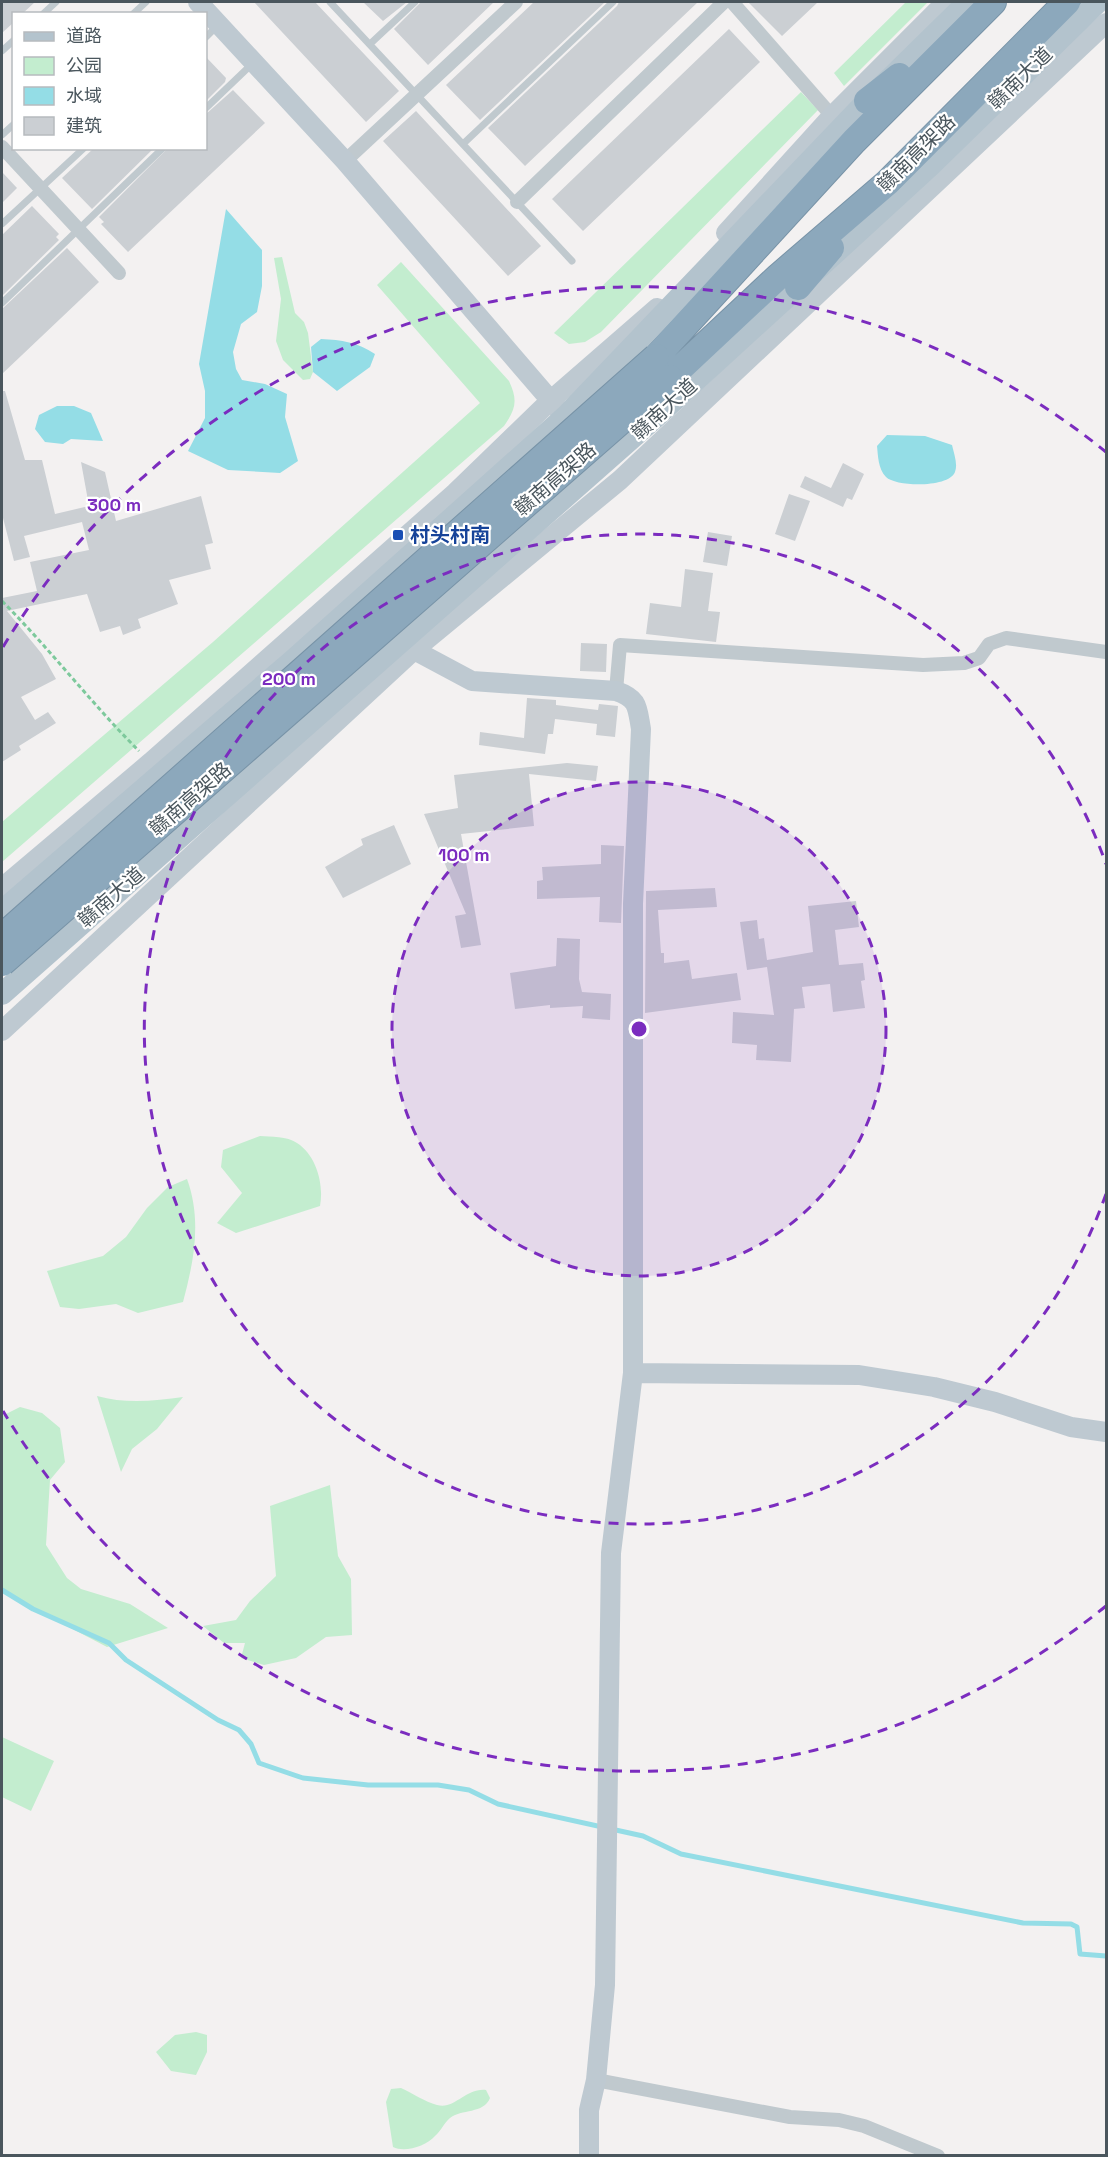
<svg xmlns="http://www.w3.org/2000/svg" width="1108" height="2157" font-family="'Space Grotesk','Noto Sans SC',sans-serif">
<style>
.green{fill:#c3edcf}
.water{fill:#94dde6}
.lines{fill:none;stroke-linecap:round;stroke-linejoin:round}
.stream{stroke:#94dde6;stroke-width:5}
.building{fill:#cbcfd3}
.highway-casing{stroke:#7893a7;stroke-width:28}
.path{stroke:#7dc99c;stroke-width:3;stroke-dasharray:4.5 3;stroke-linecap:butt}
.lane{stroke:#c0c9ce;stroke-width:7}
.street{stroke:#c0c9ce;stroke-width:14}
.secondary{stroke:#bec9d1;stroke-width:20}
.primary{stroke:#b3c3cd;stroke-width:22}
.highway{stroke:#8ca8bc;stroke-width:26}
.highway-bridge-casing{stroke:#7893a7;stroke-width:28;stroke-linecap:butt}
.highway-bridge{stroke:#8ca8bc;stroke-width:26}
.ring{fill:none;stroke:#7b2cbf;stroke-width:3;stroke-dasharray:10 8}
.transit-dot{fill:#1a4fb4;stroke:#fff;stroke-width:2}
.labels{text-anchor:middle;stroke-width:4.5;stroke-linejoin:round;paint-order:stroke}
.street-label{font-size:20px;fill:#4a565d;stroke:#fff}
.transit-label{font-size:20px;font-weight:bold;fill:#164399;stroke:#fff;text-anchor:start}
.centre{fill:#7b2cbf;stroke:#fff;stroke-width:3}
.ring-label{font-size:18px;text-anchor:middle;font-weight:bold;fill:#7b2cbf;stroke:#fff;stroke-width:4.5;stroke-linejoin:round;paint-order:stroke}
</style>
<rect width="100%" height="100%" fill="#f3f1f1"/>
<path class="green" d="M 906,2 L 928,2 L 844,86 L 834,73 Z
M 801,92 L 818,110 L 601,332 L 585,342 L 569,344 L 554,333 Z
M 282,257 L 295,313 L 304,322 L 308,333 L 313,372 L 310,379 L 303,380 L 283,360 L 276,341 L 281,299 L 274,258 Z
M 401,262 L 509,381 C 518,400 516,409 504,426 L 2,862 L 2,822 L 213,642 L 480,403 L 377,285 Z
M 260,1136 C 271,1137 287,1136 297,1143 C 317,1156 324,1185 320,1206 L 236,1233 L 217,1223 L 242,1193 L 221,1167 L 223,1150 Z
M 187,1179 C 202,1220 194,1261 183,1302 L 138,1313 L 116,1304 L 79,1309 L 60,1307 L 47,1271 L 103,1256 L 126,1237 L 147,1208 L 168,1187 Z
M 97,1396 C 125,1404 155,1401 183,1397 L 157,1429 L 132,1449 L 121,1472 Z
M 20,1407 L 42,1413 L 60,1428 L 65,1462 L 50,1480 L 46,1545 L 67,1578 L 81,1589 L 130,1604 L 168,1628 L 107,1647 L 2,1592 L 2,1416 Z
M 330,1485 L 338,1556 L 351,1579 L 352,1635 L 326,1637 L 296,1658 L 264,1665 L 241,1658 L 245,1643 L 224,1643 L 203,1626 L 236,1620 L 250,1601 L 276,1576 L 270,1506 Z
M 2,1737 L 54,1761 L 31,1811 L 2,1797 Z
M 196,2032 L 207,2035 L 207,2052 L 196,2075 L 171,2071 L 156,2052 L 175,2035 Z
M 401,2088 C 412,2093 425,2102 437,2105 C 455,2110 465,2088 486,2090 L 490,2098 C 484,2114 461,2109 450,2118 C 444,2123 441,2131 435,2136 C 426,2146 405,2153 393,2147 L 386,2102 L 391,2089 Z"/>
<path class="water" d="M 226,209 L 262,250 L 262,286 L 257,312 L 241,324 L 233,352 L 236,369 L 242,380 L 265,384 L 287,394 L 285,417 L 298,461 L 280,473 L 228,470 L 188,451 L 205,418 L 205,391 L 199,364 Z
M 321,339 C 342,340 357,342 375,354 L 370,367 L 337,391 L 313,372 L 311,347 Z
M 57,406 L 74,406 L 91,413 L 103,441 L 71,439 L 63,444 L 45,442 L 35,429 L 39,415 Z
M 887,435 L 925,436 L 952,445 C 954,454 958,464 955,472 C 949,488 896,487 886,477 C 878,469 878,455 877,446 Z"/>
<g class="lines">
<path class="stream" d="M 2,1590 L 33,1609 L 109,1643 L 126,1660 L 218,1720 L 239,1730 L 251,1744 L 259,1763 L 303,1778 L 368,1785 L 438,1785 L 469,1790 L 498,1804 L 643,1836 L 681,1854 L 1023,1923 L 1071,1924 L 1077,1927 L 1080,1954 L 1106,1956"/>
</g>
<path class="building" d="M 2,2 L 35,2 L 22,14 L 14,14 L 14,22 L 2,33 Z
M 254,2 L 315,2 L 399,91 L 366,122 Z
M 363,2 L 407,2 L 383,21 Z
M 421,2 L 494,2 L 428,65 L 394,29 Z
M 534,2 L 605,2 L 480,120 L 446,85 Z
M 619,2 L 698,2 L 525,166 L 488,128 L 617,6 Z
M 748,2 L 818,2 L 782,36 Z
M 729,29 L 760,62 L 583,231 L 552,199 Z
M 206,57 L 226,78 L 225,82 L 206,101 Z
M 233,90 L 265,123 L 128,252 L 101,224 L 104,222 L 99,217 L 168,148 L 206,148 L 206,114 Z
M 416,111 L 541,246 L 508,276 L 383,141 Z
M 94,148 L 154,148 L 92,209 L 62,178 Z
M 2,172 L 17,188 L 2,203 Z
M 32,206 L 59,234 L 56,237 L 59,240 L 2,296 L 2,235 Z
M 67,248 L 99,282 L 2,374 L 2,309 Z
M 2,391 L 5,391 L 25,460 L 42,460 L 55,514 L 89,506 L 81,462 L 105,472 L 116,521 L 201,496 L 213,543 L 205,545 L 211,569 L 169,580 L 178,604 L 138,619 L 141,628 L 123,635 L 120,626 L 100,632 L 87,594 L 7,611 L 42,654 L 56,679 L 21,697 L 35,720 L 48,712 L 56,723 L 19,746 L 21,750 L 2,762 L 2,598 L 37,591 L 30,562 L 89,550 L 82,522 L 24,536 L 30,557 L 14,561 L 2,514 Z
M 843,463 L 864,474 L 852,500 L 847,498 L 843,507 L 800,487 L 805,476 L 831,488 Z
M 789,494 L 810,501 L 795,541 L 775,534 Z
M 708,532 L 732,536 L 727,566 L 703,562 Z
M 685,569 L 713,573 L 708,611 L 720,612 L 716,642 L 646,634 L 650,603 L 681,607 Z
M 581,643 L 607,644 L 606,672 L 580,671 Z
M 527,698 L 556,700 L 556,705 L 598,710 L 599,704 L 618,706 L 615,737 L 596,735 L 597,724 L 555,719 L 553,734 L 548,734 L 545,754 L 479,745 L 480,732 L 524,738 Z
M 567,763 L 598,766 L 596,781 L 529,774 L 534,826 L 461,834 L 481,945 L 461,948 L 455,916 L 466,914 L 424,814 L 458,808 L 454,775 Z
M 394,825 L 411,864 L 343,898 L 325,867 L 363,845 L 361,839 Z
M 601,845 L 624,846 L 621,923 L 599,922 L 600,897 L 537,899 L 537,881 L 543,880 L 542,867 L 601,864 Z
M 715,888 L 717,907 L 658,910 L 661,953 L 664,953 L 664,963 L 689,960 L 692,979 L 737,973 L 741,1000 L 645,1013 L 646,891 Z
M 856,901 L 859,927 L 835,930 L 839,965 L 863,963 L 865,980 L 861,981 L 865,1008 L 833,1012 L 830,984 L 802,987 L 805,1008 L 794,1009 L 791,1062 L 756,1060 L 757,1045 L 732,1043 L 733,1012 L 774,1015 L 767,967 L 747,970 L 740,922 L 757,920 L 759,939 L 764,938 L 767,960 L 813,952 L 808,906 Z
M 557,938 L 580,939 L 579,979 L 582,992 L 611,994 L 610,1020 L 582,1018 L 583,1006 L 550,1008 L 550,1005 L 515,1009 L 510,973 L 556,966 Z"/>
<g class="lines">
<defs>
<path id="highway" d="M 867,101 L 899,76
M 798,287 L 831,248
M 656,357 L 854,141 L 993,2
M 670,378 L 779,276 L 887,183 L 1067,2"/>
</defs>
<use href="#highway" class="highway-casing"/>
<path class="path" d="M 2,601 C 50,649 91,703 139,751"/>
<path class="lane" d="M 330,2 L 572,261
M 43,14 L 56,2
M 133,14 L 146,2
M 206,37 L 217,26
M 370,44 L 415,2
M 2,51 L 14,40
M 206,108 L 252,64
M 2,135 L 14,124
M 463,144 L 613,2
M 2,224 L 84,148
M 2,303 L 163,148"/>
<path class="street" d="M 732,2 L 832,116
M 2,147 L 119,273
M 345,161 L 516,2
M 517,202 L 724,2
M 616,691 L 620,645 L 923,665 L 964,663 L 979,658 L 989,644 L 1006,638 L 1106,652
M 596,2080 L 790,2117 L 839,2120 L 864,2126 L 938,2156"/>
<path class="secondary" d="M 198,2 L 345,161 L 558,409
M 726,233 L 832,116 L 946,2
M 414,650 L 472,681 L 616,691 C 639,699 637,707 641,729 L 633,904 L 633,1373 L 611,1553 L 605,1985 L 596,2080 L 589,2110 L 589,2156
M 2,888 L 151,762 L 455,493 L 550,401 L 657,308
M 2,1031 L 414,650 L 620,480 L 1106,23
M 633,1373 L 859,1375 L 934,1387 L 995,1402 L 1071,1427 L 1106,1432"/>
<path class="primary" d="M 2,911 L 291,662 L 566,416 L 867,101 L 968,2
M 2,994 L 658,415 L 930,166 L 1098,2"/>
<use href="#highway" class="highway"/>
<defs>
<path id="highway-bridge" d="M 2,937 L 656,357
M 2,963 L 670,378"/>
</defs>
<use href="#highway-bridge" class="highway-bridge-casing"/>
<use href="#highway-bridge" class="highway-bridge"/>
</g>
<circle cx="639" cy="1029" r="247" fill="#7b2cbf" fill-opacity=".12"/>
<g class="ring">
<circle cx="639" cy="1029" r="247"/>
<path d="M1106 1194A495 495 0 1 1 1106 864"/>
<path d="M1106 1606A742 742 0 0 1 3 1411M3 647A742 742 0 0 1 1106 452"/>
</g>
<rect class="transit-dot" x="392" y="529" width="12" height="12" rx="3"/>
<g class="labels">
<g class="street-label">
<text transform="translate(1020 78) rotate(-44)" y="7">赣南大道</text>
<text transform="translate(916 153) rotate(-45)" y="7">赣南高架路</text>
<text transform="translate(664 409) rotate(-42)" y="7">赣南大道</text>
<text transform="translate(555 479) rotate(-41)" y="7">赣南高架路</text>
<text transform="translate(190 799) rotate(-41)" y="7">赣南高架路</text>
<text transform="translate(111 897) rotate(-41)" y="7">赣南大道</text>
</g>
<g class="transit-label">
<text x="410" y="542">村头村南</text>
</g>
</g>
<circle cx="639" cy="1029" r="9" class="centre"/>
<g class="ring-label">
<text x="114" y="511">300 m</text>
<text x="289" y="685">200 m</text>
<text x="464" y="861">100 m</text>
</g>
<rect width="1108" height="2157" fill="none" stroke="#4a565d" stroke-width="6"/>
<rect x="12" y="12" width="195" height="138" fill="#ffffff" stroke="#b7bbbe" stroke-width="1.5"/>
<rect x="24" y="32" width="30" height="9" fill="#b3c3cd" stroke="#b7bbbe" stroke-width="1.5"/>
<text x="66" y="42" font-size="18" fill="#4a565d">道路</text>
<rect x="24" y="57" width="30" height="18" fill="#c3edcf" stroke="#b7bbbe" stroke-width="1.5"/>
<text x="66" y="72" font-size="18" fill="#4a565d">公园</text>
<rect x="24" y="87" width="30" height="18" fill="#94dde6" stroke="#b7bbbe" stroke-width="1.5"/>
<text x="66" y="102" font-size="18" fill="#4a565d">水域</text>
<rect x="24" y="117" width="30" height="18" fill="#cbcfd3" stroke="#b7bbbe" stroke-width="1.5"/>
<text x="66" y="132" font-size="18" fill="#4a565d">建筑</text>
</svg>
